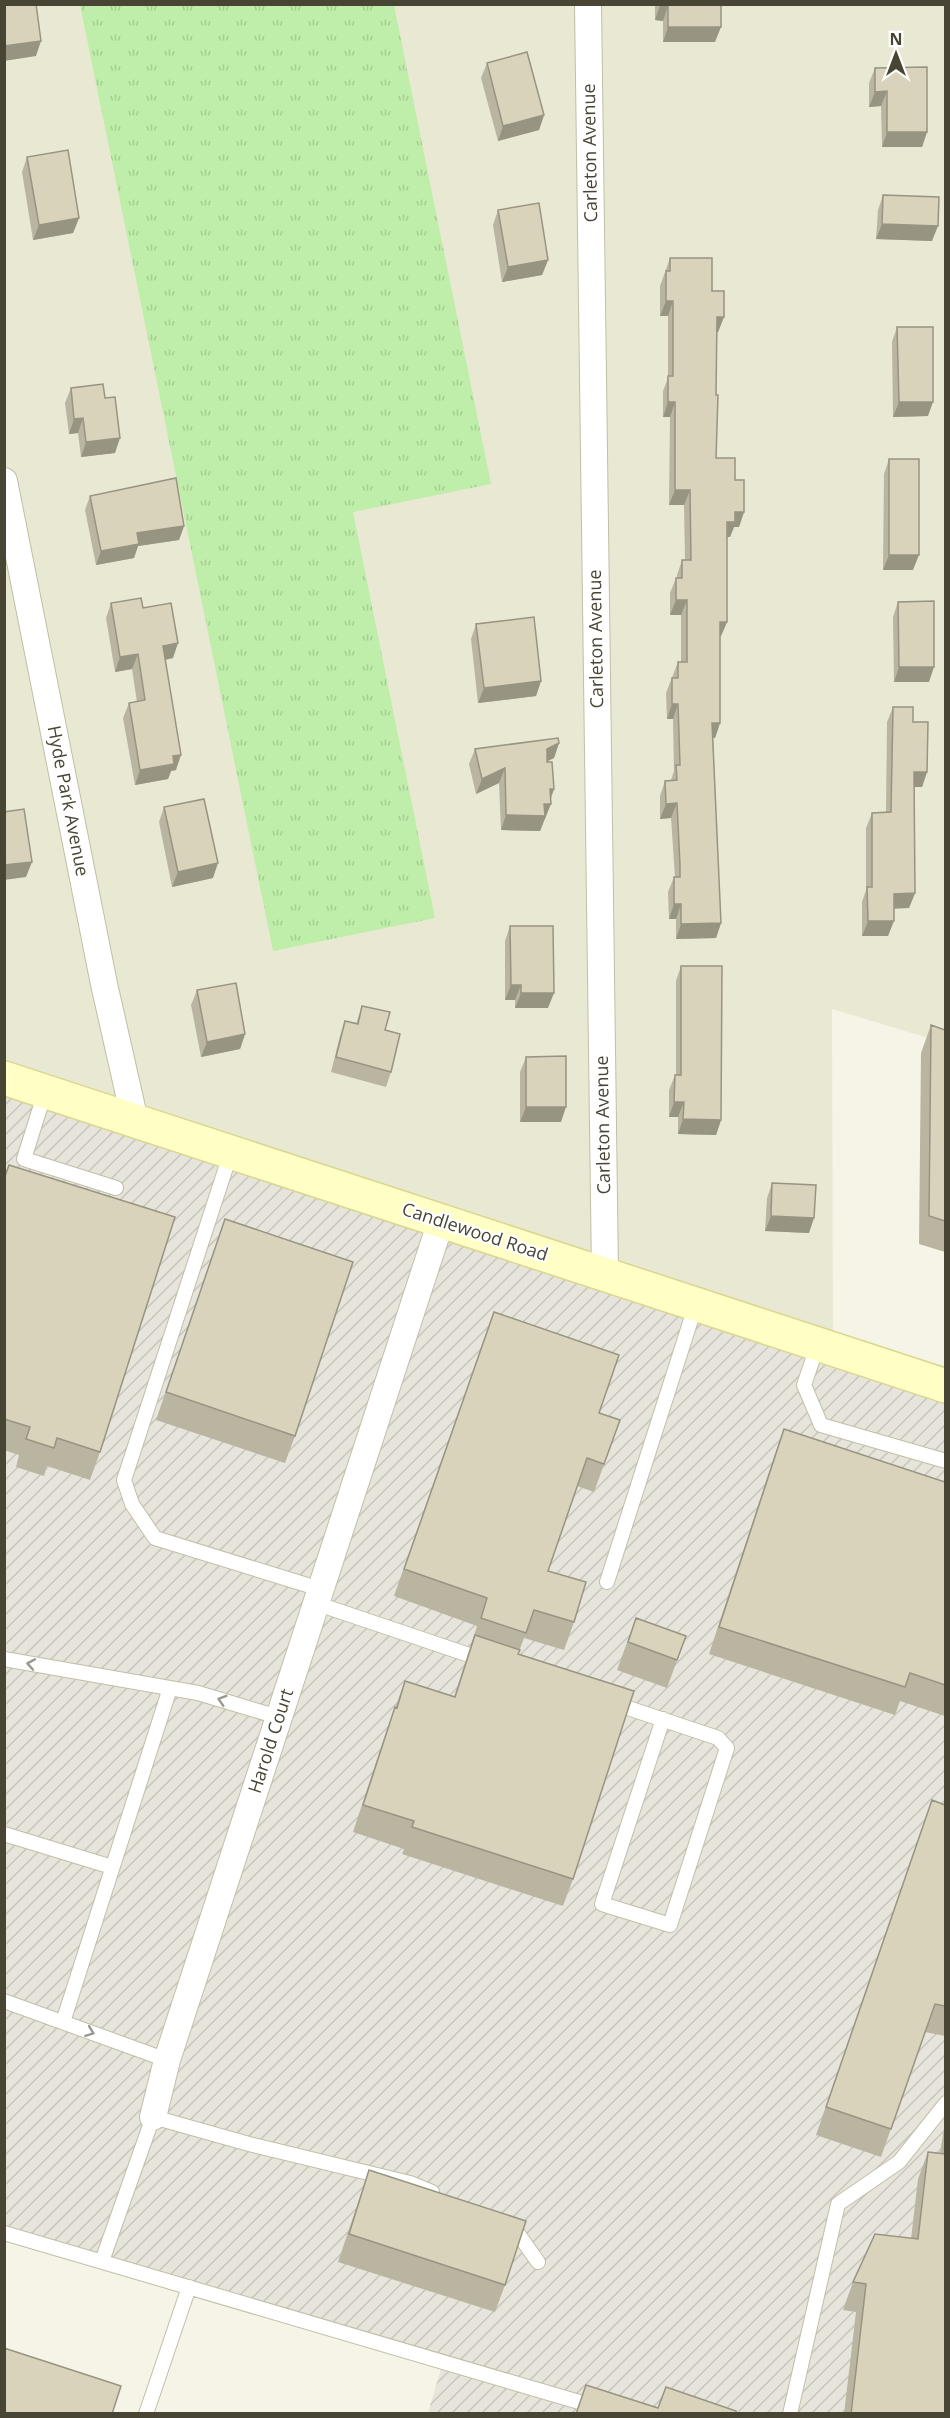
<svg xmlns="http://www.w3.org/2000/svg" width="950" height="2418" font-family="'Open Sans',sans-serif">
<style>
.residential{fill:#e9e8d3}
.industrial{fill:url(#industrial-furrows)}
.grass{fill:url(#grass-tufts)}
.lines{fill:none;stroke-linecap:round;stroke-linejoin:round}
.lane-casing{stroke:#c1bfa7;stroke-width:16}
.street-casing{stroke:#c1bfa7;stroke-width:28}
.secondary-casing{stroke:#d9d790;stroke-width:36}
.lane{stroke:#fff;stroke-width:14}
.street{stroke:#fff;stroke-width:26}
.secondary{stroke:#ffffc5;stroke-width:33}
.wall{fill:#bab5a0}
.shaded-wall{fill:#979482}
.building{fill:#d8d3ba;stroke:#979482;stroke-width:1.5}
.oneway{stroke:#9a998f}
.labels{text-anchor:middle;stroke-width:4.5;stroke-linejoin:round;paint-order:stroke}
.street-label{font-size:18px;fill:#484534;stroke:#fff}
</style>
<defs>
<pattern id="industrial-furrows" width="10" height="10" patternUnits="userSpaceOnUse" patternTransform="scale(1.5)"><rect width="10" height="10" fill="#e7e4db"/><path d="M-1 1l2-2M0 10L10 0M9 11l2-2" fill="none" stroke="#c8c5bd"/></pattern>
<pattern id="grass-tufts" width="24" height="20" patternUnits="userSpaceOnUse" patternTransform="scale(1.5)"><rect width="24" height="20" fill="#bfeeaa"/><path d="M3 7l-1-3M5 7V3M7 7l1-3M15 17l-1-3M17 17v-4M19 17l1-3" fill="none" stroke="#a6cd93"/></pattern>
</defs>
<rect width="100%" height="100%" fill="#f5f4e6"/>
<path class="residential" d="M 5,5 L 945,5 L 945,1043 L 832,1009 L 833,1349 L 5,1079 Z"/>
<path class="industrial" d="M 4,1079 L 945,1385 L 945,2413 L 428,2413 L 443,2362 L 5,2229 Z"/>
<path class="grass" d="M 80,5 L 394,5 L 491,484 L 353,512 L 435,918 L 273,951 Z"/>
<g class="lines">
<defs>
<path id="lane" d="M 45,1092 L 24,1159 L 116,1188
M 231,1152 L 124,1480 L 132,1504 L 155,1538 L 320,1589
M 818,1344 L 804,1385 L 821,1425 L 946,1461
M 607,1582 L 696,1304
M 315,1603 L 484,1660
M 4,1659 L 198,1693 L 278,1717
M 610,1702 L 718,1738 L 727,1748 L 670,1925 L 602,1904 L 663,1719
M 4,1834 L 112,1867
M 4,2001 L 167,2060
M 63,2022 L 170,1688
M 510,2226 L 514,2228 L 538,2262
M 4,2233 L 620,2414
M 102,2261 L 153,2117 L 249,2144 L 410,2183 L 432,2192
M 146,2414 L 189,2287
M 790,2414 L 838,2204 L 899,2162 L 946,2103"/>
<path id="street" d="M 588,4 L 605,1274
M 4,481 L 104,984 L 135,1121
M 153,2117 L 167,2060 L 441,1221"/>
<path id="secondary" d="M 4,1078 L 946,1386"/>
</defs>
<use href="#lane" class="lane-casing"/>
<use href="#street" class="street-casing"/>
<use href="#secondary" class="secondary-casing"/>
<use href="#lane" class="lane"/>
<use href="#street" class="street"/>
<use href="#secondary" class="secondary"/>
</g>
<path class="wall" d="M 655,4 L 721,4 L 715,42 L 663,42 L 663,21 L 655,20 Z
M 487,63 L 544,115 L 539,130 L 498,141 L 481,78 Z
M 875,68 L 927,132 L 922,147 L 882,147 L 881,106 L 869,107 L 869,83 Z
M 27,157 L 79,218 L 73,233 L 33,240 L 22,172 Z
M 883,195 L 932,241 L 876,239 L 878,210 Z
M 498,210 L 548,260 L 542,275 L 502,282 L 493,225 Z
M 670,258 L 712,291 L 724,317 L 718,332 L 716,332 L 716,458 L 735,480 L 744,512 L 739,527 L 734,527 L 730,537 L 727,537 L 727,622 L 721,636 L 720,636 L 720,723 L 715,738 L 713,738 L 721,923 L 716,938 L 676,939 L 676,919 L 669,919 L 668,892 L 674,877 L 675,877 L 671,818 L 660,819 L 660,796 L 665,781 L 671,780 L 674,771 L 673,719 L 667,719 L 666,693 L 678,662 L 681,662 L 681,615 L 670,615 L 670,593 L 676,578 L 677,578 L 677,575 L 682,560 L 685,560 L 684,505 L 669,505 L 670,417 L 663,417 L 663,391 L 668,378 L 668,316 L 660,316 L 660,286 Z
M 897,327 L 928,416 L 893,417 L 892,342 Z
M 71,388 L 115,453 L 81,457 L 78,433 L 69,434 L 65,403 Z
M 889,459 L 913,570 L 883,570 L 884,474 Z
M 90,496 L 184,526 L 179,540 L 138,546 L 134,558 L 96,565 L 85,510 Z
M 898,602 L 929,682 L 894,682 L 893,617 Z
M 111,603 L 143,608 L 173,658 L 166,660 L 176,770 L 171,771 L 168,779 L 135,785 L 123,718 L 129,703 L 137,702 L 132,669 L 115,672 L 106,618 Z
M 476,624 L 541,681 L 536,696 L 478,703 L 471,639 Z
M 893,707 L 913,722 L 927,772 L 922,787 L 914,787 L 915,893 L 909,908 L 894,908 L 888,936 L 862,936 L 862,902 L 866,890 L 866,828 L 872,813 L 886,812 L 887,722 Z
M 559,743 L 554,758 L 547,761 L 554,789 L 545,819 L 544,819 L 540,831 L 501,830 L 499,783 L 476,794 L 469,764 L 475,749 Z
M 164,807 L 213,878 L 172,887 L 159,822 Z
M 510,926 L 548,1008 L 515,1008 L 515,1000 L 505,1000 L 505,941 Z
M 681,966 L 721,1120 L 716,1135 L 678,1134 L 678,1117 L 669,1117 L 669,1090 L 675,1075 L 676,1075 L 676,981 Z
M 197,990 L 245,1034 L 240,1049 L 201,1057 L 191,1005 Z
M 362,1006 L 385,1030 L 391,1072 L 386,1087 L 331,1072 L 340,1036 L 345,1021 L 356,1024 Z
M 931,1025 L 945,1030 L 945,1252 L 919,1244 L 921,1053 Z
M 526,1057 L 561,1122 L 520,1122 L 520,1072 Z
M 9,1165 L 100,1452 L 90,1480 L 47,1466 L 44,1476 L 16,1467 L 19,1455 L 4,1450 L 4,1178 Z
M 772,1183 L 809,1233 L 765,1231 L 767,1198 Z
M 225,1219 L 295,1436 L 285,1463 L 156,1420 Z
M 494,1312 L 599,1413 L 620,1420 L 594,1492 L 577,1486 L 548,1571 L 574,1622 L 564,1650 L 524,1638 L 518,1654 L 573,1879 L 563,1906 L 402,1854 L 404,1849 L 353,1832 L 385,1735 L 405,1681 L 454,1697 L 477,1626 L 394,1596 Z
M 784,1429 L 945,1482 L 945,1716 L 900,1701 L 895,1715 L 709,1654 L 774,1457 Z
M 636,1618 L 686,1636 L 667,1688 L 617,1670 Z
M 932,1800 L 945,1805 L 945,2036 L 925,2032 L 881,2157 L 816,2135 Z
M 945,2122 L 945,2414 L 844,2414 L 856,2312 L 843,2310 L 853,2282 L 911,2239 L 918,2179 L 928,2152 L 940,2153 Z
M 369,2170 L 505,2285 L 495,2312 L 338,2262 Z"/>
<path class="shaded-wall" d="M 660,5 L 668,6 L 663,21 L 655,20 Z
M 668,27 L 721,27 L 715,42 L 663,42 Z
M 41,41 L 36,56 L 4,61 L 4,46 Z
M 887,91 L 881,106 L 869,107 L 875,92 Z
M 544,115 L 539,130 L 498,141 L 503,126 Z
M 887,132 L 927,132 L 922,147 L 882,147 Z
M 79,218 L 73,233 L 33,240 L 39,225 Z
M 882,224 L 938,226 L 932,241 L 876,239 Z
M 548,260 L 542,275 L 502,282 L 508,267 Z
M 666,301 L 673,301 L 668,316 L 660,316 Z
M 717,317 L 724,317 L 718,332 L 711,332 Z
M 668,402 L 675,402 L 670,417 L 663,417 Z
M 899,402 L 933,402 L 928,416 L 893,417 Z
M 83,418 L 78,433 L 69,434 L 74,419 Z
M 120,438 L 115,453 L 81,457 L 86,442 Z
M 675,490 L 690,490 L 684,505 L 669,505 Z
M 735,512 L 744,512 L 739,527 L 734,527 L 730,537 L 721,537 L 727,522 Z
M 184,526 L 179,540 L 138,546 L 134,558 L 96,565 L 101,551 L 137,533 Z
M 889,555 L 919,555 L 913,570 L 883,570 Z
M 676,600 L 687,600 L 681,615 L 670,615 Z
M 720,622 L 727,622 L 721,636 L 714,636 Z
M 178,643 L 173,658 L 158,661 L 163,646 Z
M 138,654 L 132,669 L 115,672 L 120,657 Z
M 899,667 L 934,667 L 929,682 L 894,682 Z
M 541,681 L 536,696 L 478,703 L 484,688 Z
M 672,704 L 678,704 L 673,719 L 667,719 Z
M 712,723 L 720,723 L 715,738 L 707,738 Z
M 559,743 L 554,758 L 542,764 L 547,749 Z
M 181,755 L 176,770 L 171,771 L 168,779 L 135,785 L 140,770 L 173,756 Z
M 505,768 L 499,783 L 476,794 L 482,779 Z
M 914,772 L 927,772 L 922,787 L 908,787 Z
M 550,789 L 554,789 L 548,804 L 551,804 L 540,831 L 501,830 L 506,815 Z
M 677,803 L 671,818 L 660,819 L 666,804 Z
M 32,862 L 26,877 L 4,880 L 4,865 Z
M 218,863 L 213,878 L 172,887 L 178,872 Z
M 915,893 L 909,908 L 888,909 L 894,894 Z
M 674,904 L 681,904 L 676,919 L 669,919 Z
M 868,921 L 894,921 L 888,936 L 862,936 Z
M 721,923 L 716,938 L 676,939 L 681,924 Z
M 511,985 L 521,985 L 515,1000 L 505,1000 Z
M 521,993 L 554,993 L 548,1008 L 515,1008 Z
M 245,1034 L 240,1049 L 201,1057 L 207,1042 Z
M 674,1102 L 684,1102 L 678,1117 L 669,1117 Z
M 526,1107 L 566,1107 L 561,1122 L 520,1122 Z
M 683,1119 L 721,1120 L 716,1135 L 678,1134 Z
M 771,1216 L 814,1218 L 809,1233 L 765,1231 Z"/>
<path class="building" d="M 4,4 L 36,4 L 41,41 L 4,46 Z
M 660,4 L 721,4 L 721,27 L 668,27 L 668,6 L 660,5 Z
M 527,52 L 544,115 L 503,126 L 487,63 Z
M 927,67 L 927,132 L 887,132 L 887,91 L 875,92 L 875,68 Z
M 68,150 L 79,218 L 39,225 L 27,157 Z
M 883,195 L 939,197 L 938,226 L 882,224 Z
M 539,203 L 548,260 L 508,267 L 498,210 Z
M 670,258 L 712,258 L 712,291 L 724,291 L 724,317 L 717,317 L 716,395 L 718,395 L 716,458 L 735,458 L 735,480 L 744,480 L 744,512 L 735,512 L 735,522 L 727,522 L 727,622 L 720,622 L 720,723 L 712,723 L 721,923 L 681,924 L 681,904 L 674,904 L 674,877 L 680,877 L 680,865 L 677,803 L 666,804 L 665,781 L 677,780 L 676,765 L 680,765 L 678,704 L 672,704 L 672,678 L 678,678 L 678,662 L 687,662 L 687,600 L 676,600 L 676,578 L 682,578 L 682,560 L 691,560 L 690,490 L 675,490 L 675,402 L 668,402 L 668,376 L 673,376 L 673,301 L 666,301 L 666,271 L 670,271 Z
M 897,327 L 933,327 L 933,402 L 899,402 Z
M 103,384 L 105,398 L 115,397 L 120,438 L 86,442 L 83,418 L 74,419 L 71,388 Z
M 889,459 L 919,459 L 919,555 L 889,555 Z
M 176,478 L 184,526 L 137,533 L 139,544 L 101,551 L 90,496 Z
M 141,598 L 143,608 L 171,603 L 178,643 L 163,646 L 181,755 L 173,756 L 174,764 L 140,770 L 129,703 L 145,700 L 138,654 L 120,657 L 111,603 Z
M 934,601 L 934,667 L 899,667 L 898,602 Z
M 534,617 L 541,681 L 484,688 L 476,624 Z
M 893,707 L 913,707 L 913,722 L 928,722 L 927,772 L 914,772 L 915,893 L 894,894 L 894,921 L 868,921 L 867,887 L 872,887 L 872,813 L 891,812 Z
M 558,738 L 559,743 L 547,749 L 547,762 L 552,762 L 554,789 L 550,789 L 551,804 L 544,804 L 545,816 L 506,815 L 505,768 L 482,779 L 475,749 Z
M 204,799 L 218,863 L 178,872 L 164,807 Z
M 24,809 L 32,862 L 4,865 L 4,812 Z
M 510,926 L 553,926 L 554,993 L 521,993 L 521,985 L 511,985 Z
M 681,966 L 722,966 L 721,1120 L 683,1119 L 684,1102 L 674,1102 L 675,1075 L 681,1075 Z
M 236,983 L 245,1034 L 207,1042 L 197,990 Z
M 362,1006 L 390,1012 L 385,1030 L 400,1034 L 391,1072 L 336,1057 L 345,1021 L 358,1024 Z
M 931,1025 L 945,1030 L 945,1221 L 929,1216 Z
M 566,1056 L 566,1107 L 526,1107 L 526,1057 Z
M 9,1165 L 175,1217 L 100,1452 L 57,1438 L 54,1448 L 26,1439 L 30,1427 L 4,1419 L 4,1179 Z
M 772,1183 L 816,1185 L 814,1218 L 771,1216 Z
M 225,1219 L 353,1262 L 295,1436 L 166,1392 Z
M 494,1312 L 619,1355 L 599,1413 L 620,1420 L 604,1464 L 587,1458 L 548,1571 L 586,1582 L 574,1622 L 534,1610 L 526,1633 L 481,1618 L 487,1598 L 404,1569 Z
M 784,1429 L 945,1482 L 945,1685 L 910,1673 L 905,1687 L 719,1627 Z
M 636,1618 L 686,1636 L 677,1660 L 628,1642 Z
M 475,1635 L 520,1650 L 518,1654 L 634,1691 L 573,1879 L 412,1827 L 414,1821 L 363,1805 L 395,1707 L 397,1708 L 405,1681 L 455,1697 Z
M 932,1800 L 945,1805 L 945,2006 L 935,2004 L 891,2129 L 826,2107 Z
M 928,2152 L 945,2154 L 945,2414 L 851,2414 L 866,2284 L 853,2282 L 875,2234 L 918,2239 Z
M 369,2170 L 526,2221 L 505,2285 L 349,2234 Z
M 4,2348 L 121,2386 L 112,2414 L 4,2414 Z
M 586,2385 L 658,2408 L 666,2387 L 736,2411 L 736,2414 L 576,2414 Z"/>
<defs><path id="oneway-chevron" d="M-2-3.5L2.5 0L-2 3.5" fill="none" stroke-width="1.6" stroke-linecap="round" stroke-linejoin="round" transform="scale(1.5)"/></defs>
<g class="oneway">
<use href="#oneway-chevron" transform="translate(31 1664) rotate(-170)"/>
<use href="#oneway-chevron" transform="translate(222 1700) rotate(-163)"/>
<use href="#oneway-chevron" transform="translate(90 2032) rotate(21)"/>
</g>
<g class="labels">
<g class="street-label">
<text transform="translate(590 153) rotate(-91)" y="6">Carleton Avenue</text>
<text transform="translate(596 639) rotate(-91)" y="6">Carleton Avenue</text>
<text transform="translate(68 801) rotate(79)" y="6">Hyde Park Avenue</text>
<text transform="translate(603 1125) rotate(-91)" y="6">Carleton Avenue</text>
<text transform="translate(475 1232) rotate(18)" y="6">Candlewood Road</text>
<text transform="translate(271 1741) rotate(-72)" y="6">Harold Court</text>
</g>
</g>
<rect width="950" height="2418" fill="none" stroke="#484534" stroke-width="12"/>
<g transform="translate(896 54)" stroke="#ffffff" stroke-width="4.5" paint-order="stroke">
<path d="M0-4.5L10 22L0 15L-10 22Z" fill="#484534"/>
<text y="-9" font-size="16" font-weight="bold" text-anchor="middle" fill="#484534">N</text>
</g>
</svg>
